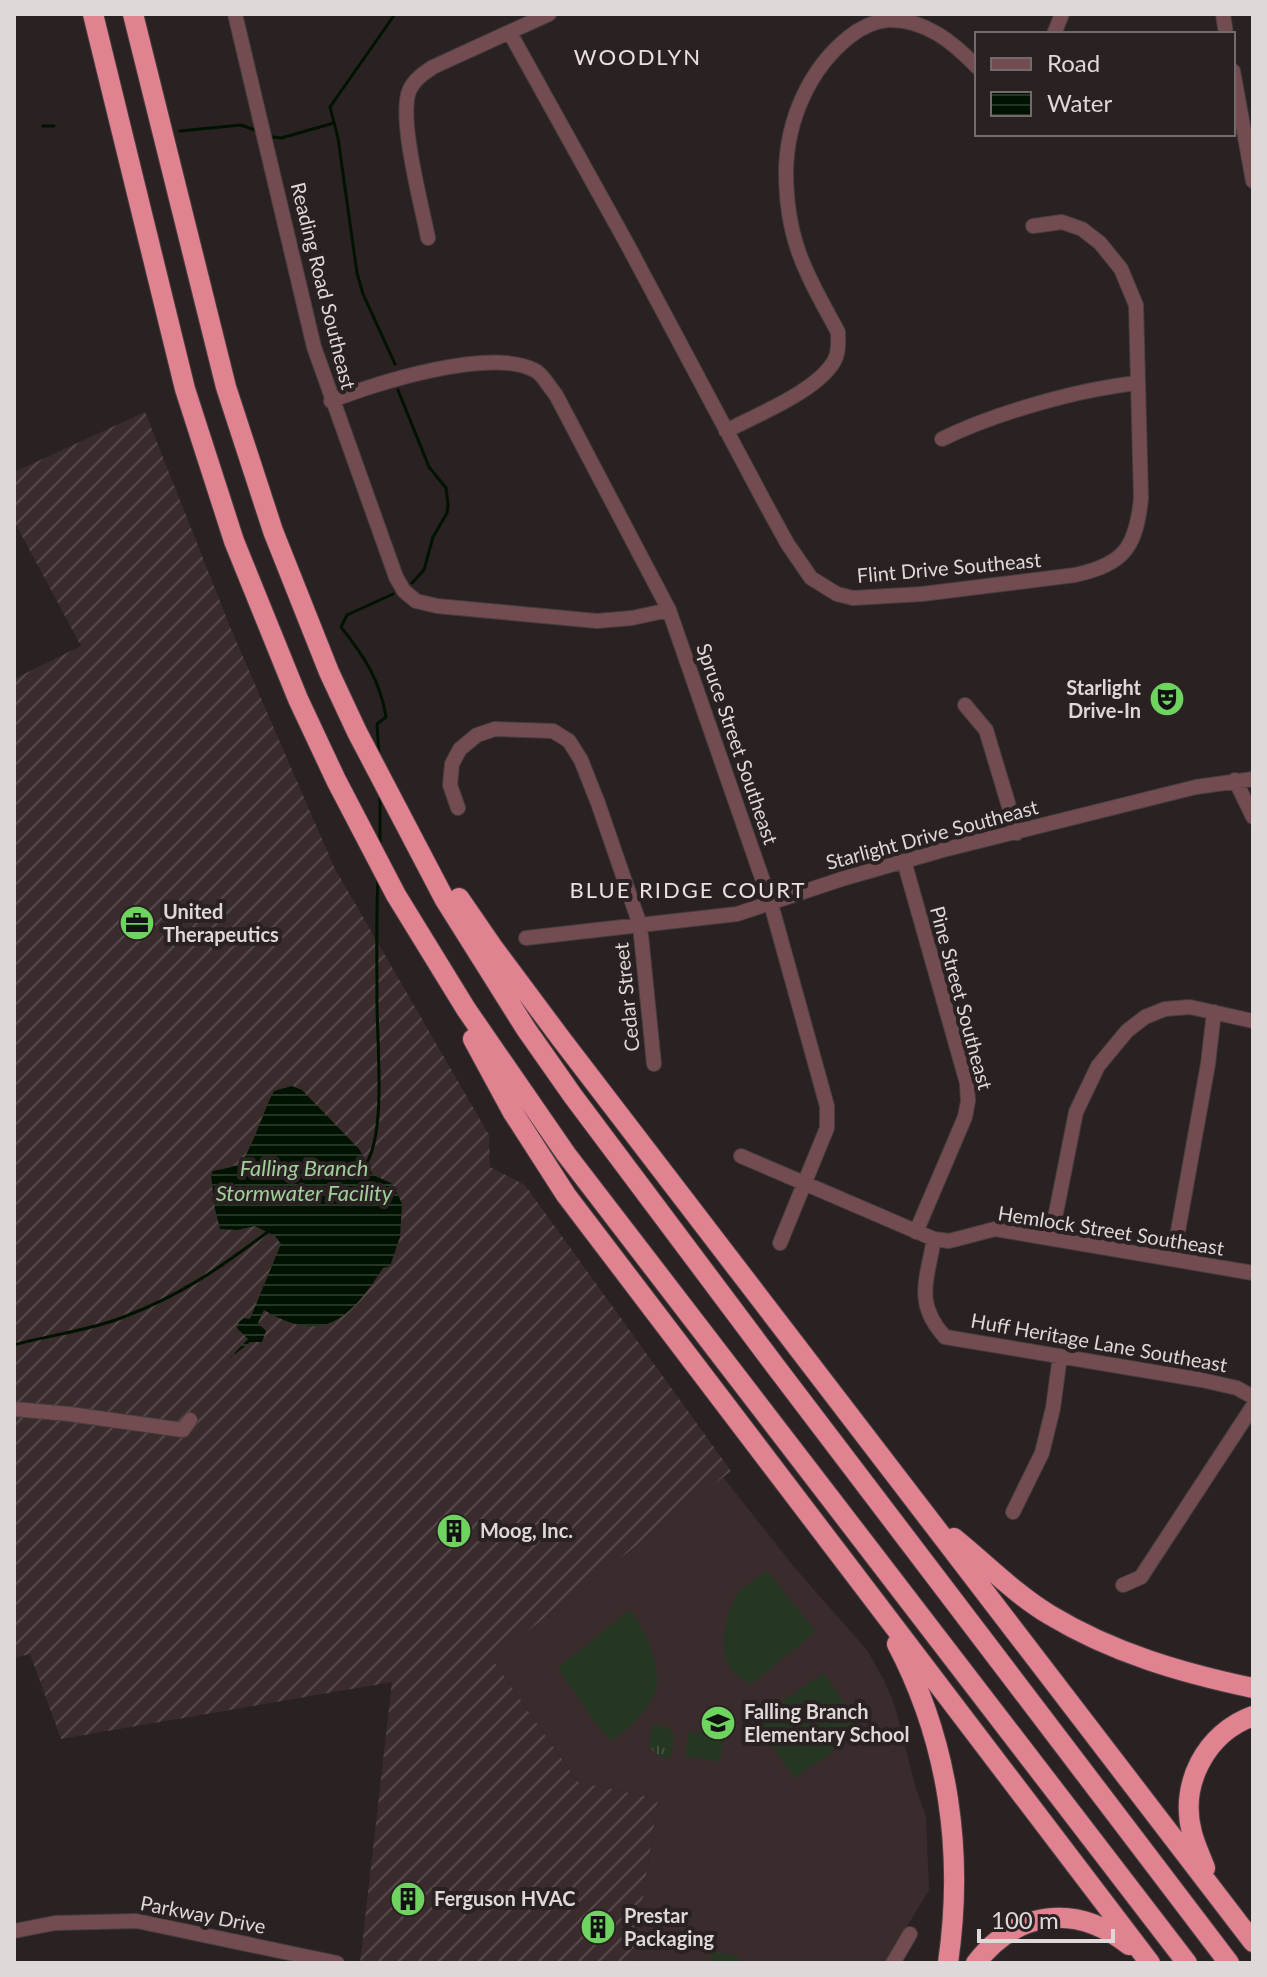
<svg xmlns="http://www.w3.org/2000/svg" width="1267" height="1977" font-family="Lato,sans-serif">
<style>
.built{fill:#3a2b2d}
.industrial{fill:url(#industrial-furrows)}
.grass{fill:url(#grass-tufts)}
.garden{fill:#253722}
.water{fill:url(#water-rules)}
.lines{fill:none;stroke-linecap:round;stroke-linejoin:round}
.stream{stroke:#001300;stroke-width:3}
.minor-casing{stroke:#473e3f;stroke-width:16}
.highway-casing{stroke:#473e3f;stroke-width:22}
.minor{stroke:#734c51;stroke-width:14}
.highway{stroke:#e0828f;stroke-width:20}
.labels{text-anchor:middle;stroke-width:8;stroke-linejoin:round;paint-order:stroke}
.street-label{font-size:20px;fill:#ded8d8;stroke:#2a2122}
.poi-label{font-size:20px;font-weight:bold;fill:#ded8d8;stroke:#2a2122;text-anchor:start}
.neighbourhood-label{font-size:22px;letter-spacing:2px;fill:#ebdfe0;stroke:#2a2122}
.water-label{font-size:22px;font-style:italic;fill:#a1cf9a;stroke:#2a2122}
</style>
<defs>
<pattern id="industrial-furrows" width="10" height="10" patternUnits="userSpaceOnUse" patternTransform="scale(2)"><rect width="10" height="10" fill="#3a2b2d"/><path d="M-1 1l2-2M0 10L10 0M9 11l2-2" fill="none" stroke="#56494b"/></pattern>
<pattern id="grass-tufts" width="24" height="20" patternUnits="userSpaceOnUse" patternTransform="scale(2)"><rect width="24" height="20" fill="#253722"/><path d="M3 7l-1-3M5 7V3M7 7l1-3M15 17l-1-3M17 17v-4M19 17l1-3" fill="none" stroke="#445341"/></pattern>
<pattern id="water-rules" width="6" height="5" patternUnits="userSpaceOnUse" patternTransform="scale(2)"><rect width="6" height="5" fill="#001300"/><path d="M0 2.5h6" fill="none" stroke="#253524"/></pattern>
</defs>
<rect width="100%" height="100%" fill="#2a2122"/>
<path class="built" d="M 723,1477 L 795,1568 L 867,1650 L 884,1680 L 895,1706 L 916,1789 L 926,1816 L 929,1890 L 885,1963 L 633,1963 L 658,1799 L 578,1782 L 492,1659 Z"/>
<path class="industrial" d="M 145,412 L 231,629 L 334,867 L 489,1135 L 490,1167 L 525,1185 L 731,1471 L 492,1659 L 578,1782 L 658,1799 L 633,1963 L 360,1963 L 392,1682 L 61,1739 L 30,1654 L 14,1658 L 14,679 L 81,646 L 14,521 L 14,472 Z"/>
<path class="grass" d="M 655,1724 L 670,1729 L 674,1736 L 672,1755 L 669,1758 L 661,1757 L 649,1747 L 652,1726 Z
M 716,1952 L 738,1956 L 739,1963 L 712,1961 L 710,1955 Z"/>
<path class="garden" d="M 767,1571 L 815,1630 L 814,1633 L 751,1684 C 746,1681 739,1678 735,1674 C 716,1657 725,1614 737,1595 C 744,1584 757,1578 767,1571 Z
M 630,1610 C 646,1632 667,1672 652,1699 C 644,1715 626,1730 612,1741 L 599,1728 L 559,1670 L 559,1667 Z
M 824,1673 L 863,1732 L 794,1778 L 755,1719 Z
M 689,1731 L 724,1736 L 720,1762 L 685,1756 Z"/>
<path class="water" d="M 292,1086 L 302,1090 L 359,1149 L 373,1175 L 391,1183 L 399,1197 L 402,1204 L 400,1237 L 390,1266 L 383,1268 C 351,1318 323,1346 264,1310 L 258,1323 L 266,1331 L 262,1342 L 250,1342 L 229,1359 L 248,1339 L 237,1328 L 239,1322 L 244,1318 L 250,1319 L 281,1244 L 275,1236 L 255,1226 L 237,1230 L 220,1229 L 215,1209 L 211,1175 L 213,1171 C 221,1169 232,1168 238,1164 C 250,1157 265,1106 274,1091 Z"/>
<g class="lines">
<path class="stream" d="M 43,126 L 54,126
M 180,131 L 241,125 L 255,130
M 272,137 L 281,138 L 334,123
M 395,364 L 363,294 L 357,273 L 338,138 L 330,107 L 395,14
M 398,390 L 429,467 L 446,488 L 448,505 L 447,513 L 433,537 L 424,570 L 412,583
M 379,755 L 377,724 L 386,717 C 380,680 364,656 341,627 L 347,615 L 393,594
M 380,843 L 380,795
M 364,1167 C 388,1136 376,1037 377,996 C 377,957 376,918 378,878
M 14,1345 C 49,1335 87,1331 121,1318 C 180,1296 220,1268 269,1231"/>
<defs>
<path id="minor" d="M 235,14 L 314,347 L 396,577 L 404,591 L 416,601 L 437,606 L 597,621 L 632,618 L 669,610
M 1223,14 L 1226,34
M 510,33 L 626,242 L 764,501 L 787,543 L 811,578 L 837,594 L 853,598 L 922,594 L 1075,575 C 1124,564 1136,548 1141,498 L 1136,305 L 1121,269 L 1100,243 L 1082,229 L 1062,222 L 1033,226
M 1054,34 L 1062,14
M 1233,71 L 1253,181
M 428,238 C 422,206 397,115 410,89 C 415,79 424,73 433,67 L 549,14
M 331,401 C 375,383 493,346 536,371 C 543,375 550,388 556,395 L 669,610 L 771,904 L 827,1106 L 827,1128 L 780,1243
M 726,431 C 756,415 823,389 836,357 C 839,349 838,341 838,332 C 806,273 786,241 786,171 C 787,120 809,69 849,37 C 859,29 874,21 888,20 C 925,19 953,42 977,67
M 942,439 C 995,413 1079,389 1138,383
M 965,705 L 986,730 L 1017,833
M 1235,780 L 1253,817
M 458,808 L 450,785 L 452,764 L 460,749 L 477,735 L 495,729 L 553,731 L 569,741 L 581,760 L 598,803 L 640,925 L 654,1064
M 904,861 L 967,1083 L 968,1101 L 965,1117 L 916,1232
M 526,938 L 737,914 L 845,878 L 943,850 L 1196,787 L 1253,779
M 741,1156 L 934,1239 L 949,1241 L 995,1229 L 1253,1273
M 1051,1238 L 1076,1112 L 1098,1066 L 1127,1031 L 1145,1017 L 1165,1009 L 1190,1007 L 1253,1021
M 934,1239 C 927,1280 914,1303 945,1337 L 1202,1380 L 1237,1388 L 1253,1397
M 1173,1259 L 1208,1064 L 1214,1012
M 14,1409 L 69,1414 L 183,1430 L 190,1420
M 1013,1512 L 1042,1453 L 1053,1408 L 1060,1356
M 1123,1585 L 1141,1577 L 1253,1406
M 14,1931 L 55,1923 L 137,1921 L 337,1963
M 893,1963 L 910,1934"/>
<path id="highway" d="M 93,14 L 185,389 L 234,541 L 298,699 L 336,780 L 396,895 L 466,1009 L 566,1154 L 1187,1963
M 133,14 L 226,387 L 273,531 L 329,672 L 357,732 L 445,900 L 526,1029 L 573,1096 L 776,1367 L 1229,1963
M 459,898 L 492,946 L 562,1040 L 1253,1942
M 473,1039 L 512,1111 L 566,1195 L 1150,1963
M 954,1538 C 986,1564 1015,1594 1050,1615 C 1113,1653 1182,1673 1253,1688
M 897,1644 C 949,1743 964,1853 948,1963
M 1205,1868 C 1201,1857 1195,1845 1192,1833 C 1179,1784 1206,1733 1253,1716
M 976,1963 C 1017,1910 1076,1903 1129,1945"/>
</defs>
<use href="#minor" class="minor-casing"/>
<use href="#highway" class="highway-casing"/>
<use href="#minor" class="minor"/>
<use href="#highway" class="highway"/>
</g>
<defs>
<symbol id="theatre-disc" viewBox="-11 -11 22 22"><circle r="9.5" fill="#6fd360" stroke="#2a2122"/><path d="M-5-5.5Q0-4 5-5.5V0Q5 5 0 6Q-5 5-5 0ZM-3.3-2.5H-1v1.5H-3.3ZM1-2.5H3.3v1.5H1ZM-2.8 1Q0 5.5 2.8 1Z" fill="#111"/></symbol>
<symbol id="office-disc" viewBox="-11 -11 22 22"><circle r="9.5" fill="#6fd360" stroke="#2a2122"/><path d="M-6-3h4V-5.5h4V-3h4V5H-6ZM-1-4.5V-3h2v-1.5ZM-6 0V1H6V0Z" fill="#111"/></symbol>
<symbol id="building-disc" viewBox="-11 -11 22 22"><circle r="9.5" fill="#6fd360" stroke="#2a2122"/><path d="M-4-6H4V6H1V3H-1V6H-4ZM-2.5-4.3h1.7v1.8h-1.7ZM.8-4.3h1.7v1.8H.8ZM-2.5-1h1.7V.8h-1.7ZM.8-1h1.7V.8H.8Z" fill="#111"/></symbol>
<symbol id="school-disc" viewBox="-11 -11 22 22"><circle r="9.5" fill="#6fd360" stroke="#2a2122"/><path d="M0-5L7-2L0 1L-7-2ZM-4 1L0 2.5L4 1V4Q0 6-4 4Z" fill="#111"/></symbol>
</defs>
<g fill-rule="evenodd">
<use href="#theatre-disc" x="1147" y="679" width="40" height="40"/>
<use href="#office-disc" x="117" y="903" width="40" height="40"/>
<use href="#building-disc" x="434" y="1511" width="40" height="40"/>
<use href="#school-disc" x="698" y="1703" width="40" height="40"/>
<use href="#building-disc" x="388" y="1879" width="40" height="40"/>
<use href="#building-disc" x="578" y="1907" width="40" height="40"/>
</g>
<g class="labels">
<g class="street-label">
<text transform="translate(323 286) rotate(76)" y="7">Reading Road Southeast</text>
<text transform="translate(949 568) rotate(-5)" y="7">Flint Drive Southeast</text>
<text transform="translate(737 744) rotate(71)" y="7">Spruce Street Southeast</text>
<text transform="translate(932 835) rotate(-15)" y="7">Starlight Drive Southeast</text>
<text transform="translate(627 997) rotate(-96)" y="7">Cedar Street</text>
<text transform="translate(961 998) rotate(75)" y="7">Pine Street Southeast</text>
<text transform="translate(1111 1231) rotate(9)" y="7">Hemlock Street Southeast</text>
<text transform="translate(1099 1343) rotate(10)" y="7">Huff Heritage Lane Southeast</text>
<text transform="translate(203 1915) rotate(11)" y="7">Parkway Drive</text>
</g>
<g class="poi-label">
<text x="1141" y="695" text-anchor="end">Starlight<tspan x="1141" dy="23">Drive-In</tspan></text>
<text x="163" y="919">United<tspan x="163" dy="23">Therapeutics</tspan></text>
<text x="480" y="1538">Moog, Inc.</text>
<text x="744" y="1719">Falling Branch<tspan x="744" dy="23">Elementary School</tspan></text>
<text x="434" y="1906">Ferguson HVAC</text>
<text x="624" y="1923">Prestar<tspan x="624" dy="23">Packaging</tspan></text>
</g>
<g class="neighbourhood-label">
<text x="638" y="65">WOODLYN</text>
<text x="688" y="898">BLUE RIDGE COURT</text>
</g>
<g class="water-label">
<text x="304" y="1176">Falling Branch<tspan x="304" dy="25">Stormwater Facility</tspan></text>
</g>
</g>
<rect width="1267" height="1977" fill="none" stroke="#ded8d8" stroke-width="32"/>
<rect x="975" y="32" width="260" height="104" fill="#2a2122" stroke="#726a6b" stroke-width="2"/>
<rect x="991" y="58" width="40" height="12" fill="#734c51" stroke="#726a6b" stroke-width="2"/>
<text x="1047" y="72" font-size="24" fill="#ded8d8">Road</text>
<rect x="991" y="92" width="40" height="24" fill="url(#water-rules)" stroke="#726a6b" stroke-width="2"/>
<text x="1047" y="112" font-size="24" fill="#ded8d8">Water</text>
<path d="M979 1929v12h134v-12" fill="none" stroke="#ded8d8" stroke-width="4"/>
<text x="991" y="1929" font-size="24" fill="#ded8d8" stroke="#2a2122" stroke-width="6" paint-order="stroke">100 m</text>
</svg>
